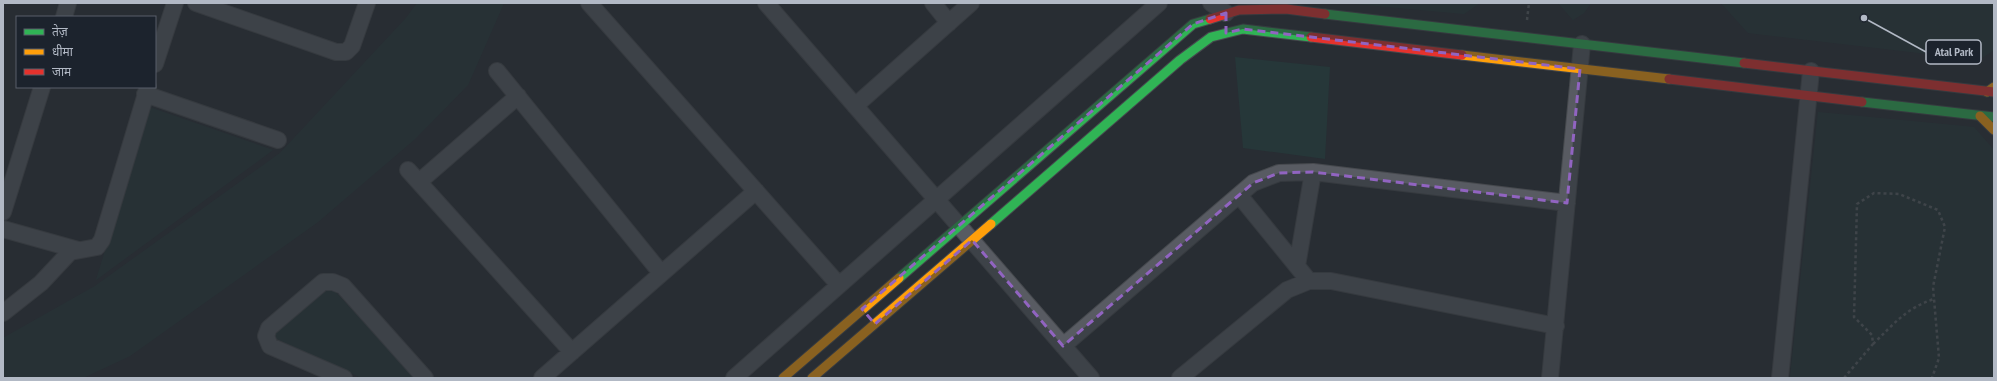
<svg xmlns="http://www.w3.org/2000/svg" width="1997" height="381" font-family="'PT Sans Narrow','Noto Sans Devanagari',sans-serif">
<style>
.green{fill:#263739}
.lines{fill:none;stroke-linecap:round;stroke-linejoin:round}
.street-casing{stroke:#46494e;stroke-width:18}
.fast-casing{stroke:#46494e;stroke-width:11}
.slow-casing{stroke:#46494e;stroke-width:11}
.jam-casing{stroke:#46494e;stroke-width:11}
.path{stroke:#5b6065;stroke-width:2.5;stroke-dasharray:3 3;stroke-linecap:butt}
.street{stroke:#585b62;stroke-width:16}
.fast{stroke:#30b455;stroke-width:9}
.slow{stroke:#ff9f0a;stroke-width:9}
.jam{stroke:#e5322d;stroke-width:9}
.marked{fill:none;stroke:#9164c1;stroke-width:3;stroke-dasharray:8 5;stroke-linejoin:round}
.leader{fill:none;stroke:#b2b9c5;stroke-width:1.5}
.callout-dot{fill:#b2b9c5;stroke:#1c232d;stroke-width:1.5}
.callout{fill:#1c232d;stroke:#b2b9c5;stroke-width:1.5}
.callout-label{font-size:12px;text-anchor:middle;font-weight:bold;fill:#b2b9c5}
</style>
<rect width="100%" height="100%" fill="#282d33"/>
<path class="green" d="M 417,3 L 504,3 L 468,85 L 415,139 L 318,222 L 130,356 L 83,378 L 12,378 L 3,375 L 3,338 L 95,286 L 280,153 L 406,18 Z
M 1344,3 L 1480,3 L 1464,14 Z
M 1558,3 L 1591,3 L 1584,13 L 1573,20 Z
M 1721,3 L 1994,3 L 1994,50 L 1979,60 L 1748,33 Z
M 1235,57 L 1330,67 L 1325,159 L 1243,148 Z
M 149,107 L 273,150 L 96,280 Z
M 1818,112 L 1974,127 L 1994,150 L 1994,378 L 1790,378 Z
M 331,287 L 415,378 L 362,378 L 270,336 Z"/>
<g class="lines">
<defs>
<path id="street" d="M 196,3 L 336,52 L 346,52 L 352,46 L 367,3
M 589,3 L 839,285
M 766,3 L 1091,378
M 933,3 L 949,23
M 1211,3 L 1226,13
M 64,17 L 68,3
M 155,64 L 175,3
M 497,71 L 661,273
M 145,94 L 278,140
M 855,106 L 971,3
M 408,170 L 572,352
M 419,182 L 518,96
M 1239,195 L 1309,281
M 3,212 L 42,87
M 3,229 L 78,250
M 1297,266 L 1313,172
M 3,313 L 41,283 L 70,252 L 97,247 L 102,240 L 148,87
M 1063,346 L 1253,183 L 1279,173 L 1313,172 L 1567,203
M 344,378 L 270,346 L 266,336 L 269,328 L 323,282 L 333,282 L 343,286 L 425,378
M 542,378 L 756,191
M 734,378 L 1159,3
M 1180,378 L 1287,290 L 1309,281 L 1331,281 L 1556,326
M 1550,378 L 1582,44
M 1780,378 L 1811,71"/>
<path id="fast" d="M 1325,14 L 1744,63
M 1862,102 L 1994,117
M 991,224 L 1180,60 L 1211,37 L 1243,29 L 1311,37
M 899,278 L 1193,24 L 1210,19"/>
<path id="slow" d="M 1462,55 L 1669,79
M 1987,92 L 1994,87
M 1980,116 L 1994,130
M 783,378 L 899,278
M 812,378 L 991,224"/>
<path id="jam" d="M 1210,19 L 1239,10 L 1286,9 L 1325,14
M 1311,37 L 1462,55
M 1744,63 L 1994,92
M 1669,79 L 1862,102"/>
</defs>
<use href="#street" class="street-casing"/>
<use href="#fast" class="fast-casing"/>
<use href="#slow" class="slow-casing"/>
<use href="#jam" class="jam-casing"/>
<path class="path" d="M 1527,20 L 1529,3
M 1873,344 C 1894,324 1906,308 1934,299
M 1844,378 L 1873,344 L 1872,335 L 1854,317 L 1857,204 L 1874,193 L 1899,194 L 1938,210 L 1945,227 L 1933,287 L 1939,358 L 1932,378"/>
<use href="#street" class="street"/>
<use href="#fast" class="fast"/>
<use href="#slow" class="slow"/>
<use href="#jam" class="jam"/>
</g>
<path d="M0 0H1997V381H0ZM 1226,13 L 1226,33 L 1243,29 L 1580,69 L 1567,203 L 1313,172 L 1279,173 L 1253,183 L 1063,346 L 972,240 L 875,324 L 862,309 L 1193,24 Z" fill="#282d33" fill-opacity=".55" fill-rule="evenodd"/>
<path class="marked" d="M 1226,13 L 1226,33 L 1243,29 L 1580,69 L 1567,203 L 1313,172 L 1279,173 L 1253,183 L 1063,346 L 972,240 L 875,324 L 862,309 L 1193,24 Z"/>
<path class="leader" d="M1864 18L1926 52"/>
<circle class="callout-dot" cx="1864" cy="18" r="4"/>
<rect class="callout" x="1926" y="40" width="55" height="24" rx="4"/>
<g class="callout-label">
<text x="1954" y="56">Atal Park</text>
</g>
<rect width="1997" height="381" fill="none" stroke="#b2b9c5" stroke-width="8"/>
<rect x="16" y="16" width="140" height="72" fill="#1c232d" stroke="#585f6a"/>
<rect x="24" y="29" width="20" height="6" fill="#30b455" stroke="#585f6a"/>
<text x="52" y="36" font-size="12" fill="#b2b9c5">तेज़</text>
<rect x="24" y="49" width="20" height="6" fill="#ff9f0a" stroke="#585f6a"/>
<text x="52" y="56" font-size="12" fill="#b2b9c5">धीमा</text>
<rect x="24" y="69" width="20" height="6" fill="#e5322d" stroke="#585f6a"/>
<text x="52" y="76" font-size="12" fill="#b2b9c5">जाम</text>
</svg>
